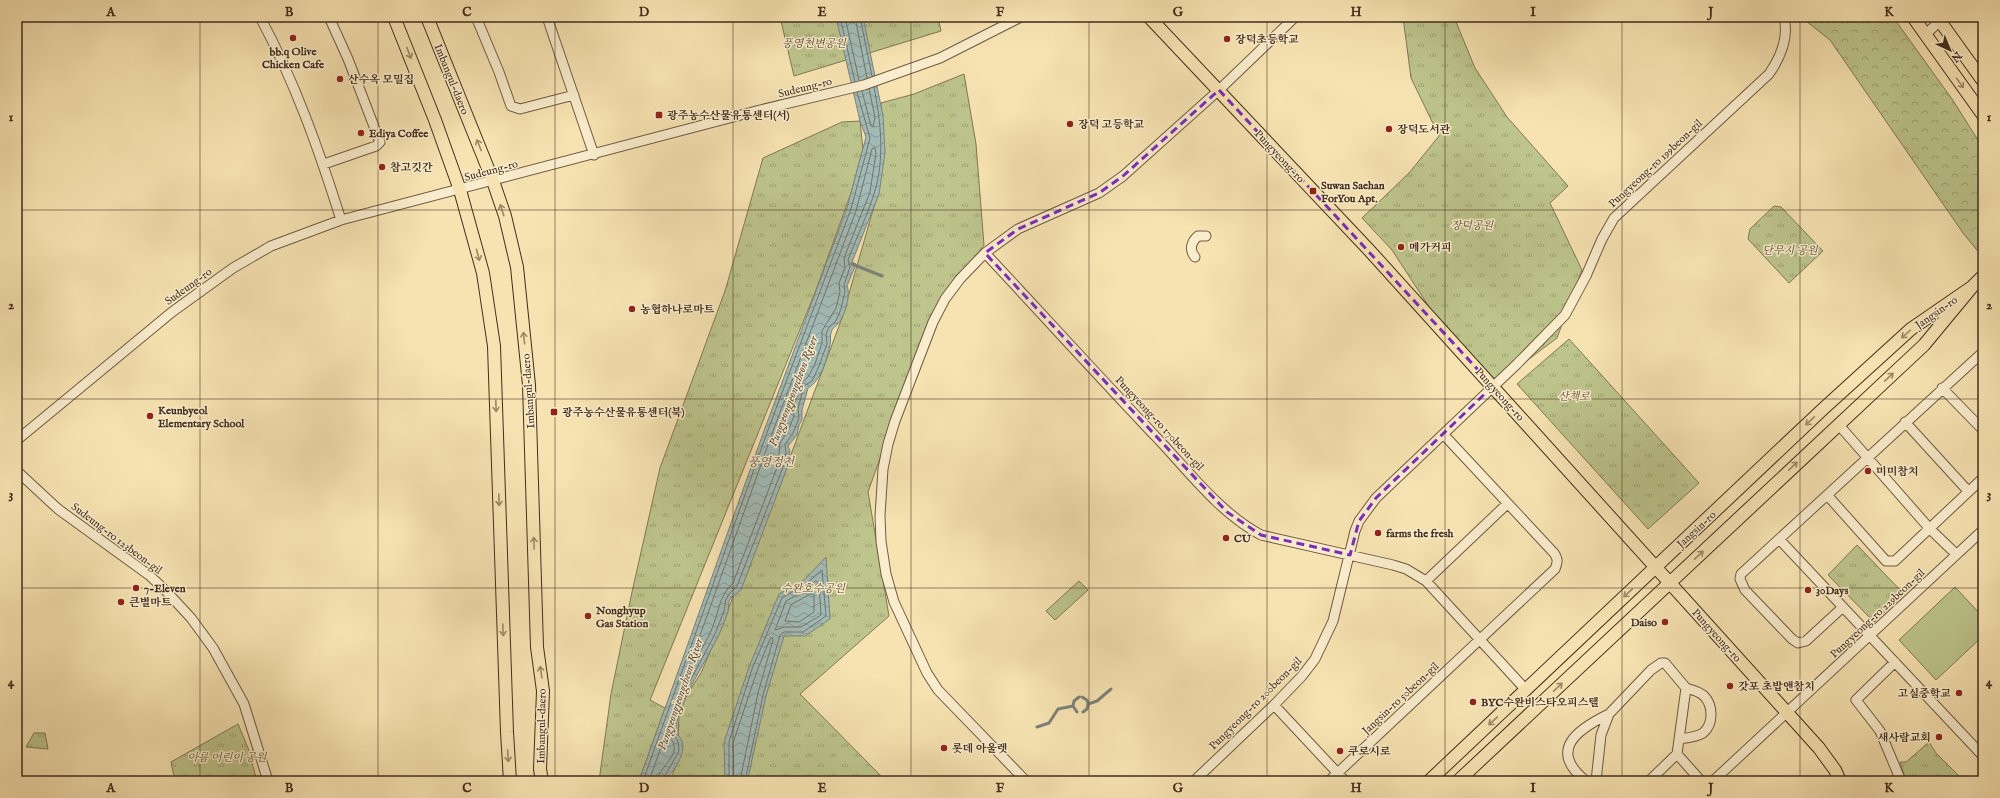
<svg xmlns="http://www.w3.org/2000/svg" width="2000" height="798" font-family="'IM FELL English','Noto Serif KR',serif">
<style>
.grass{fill:#bdc48c;stroke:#807854}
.forest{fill:url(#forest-crowns);stroke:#807854}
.park{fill:url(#park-tufts);stroke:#807854}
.water{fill:url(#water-waves);stroke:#7c8279}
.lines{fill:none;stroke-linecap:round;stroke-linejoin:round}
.shore{stroke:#72746a;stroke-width:1}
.stream{stroke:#7c8279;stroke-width:3}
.minor-casing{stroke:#6f5a42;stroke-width:11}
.major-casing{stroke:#422d1d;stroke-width:14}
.minor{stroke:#faedcd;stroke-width:9}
.major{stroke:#f7e3b2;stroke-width:12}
.oneway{stroke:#9c8868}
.marked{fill:none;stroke:#7b2cbf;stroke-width:3;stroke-dasharray:8 5;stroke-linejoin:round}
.grid{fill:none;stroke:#422d1d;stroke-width:1;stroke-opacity:0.55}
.poi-dot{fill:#8f2418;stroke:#faedcd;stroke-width:1.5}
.labels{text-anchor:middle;stroke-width:3;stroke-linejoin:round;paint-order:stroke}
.poi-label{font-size:11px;font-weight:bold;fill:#422d1d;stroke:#faedcd;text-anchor:start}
.park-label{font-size:11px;font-style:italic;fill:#5b4b33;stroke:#faedcd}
.street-label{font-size:11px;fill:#422d1d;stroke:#faedcd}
.water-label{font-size:12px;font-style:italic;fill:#5a5044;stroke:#faedcd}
.neatline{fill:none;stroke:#422d1d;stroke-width:1.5}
.grid-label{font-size:13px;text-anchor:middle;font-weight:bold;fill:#422d1d}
</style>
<defs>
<pattern id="forest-crowns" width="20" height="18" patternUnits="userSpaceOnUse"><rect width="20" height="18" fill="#bdc48c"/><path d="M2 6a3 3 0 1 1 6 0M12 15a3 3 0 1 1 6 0" fill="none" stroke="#9ba072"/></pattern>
<pattern id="park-tufts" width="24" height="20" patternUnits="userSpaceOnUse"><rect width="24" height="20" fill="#bdc48c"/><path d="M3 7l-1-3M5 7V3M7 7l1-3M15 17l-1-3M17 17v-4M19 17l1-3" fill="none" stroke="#9ba072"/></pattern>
<pattern id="water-waves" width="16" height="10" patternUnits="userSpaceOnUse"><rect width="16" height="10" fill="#a2bbb7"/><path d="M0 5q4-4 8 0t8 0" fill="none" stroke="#869894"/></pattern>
</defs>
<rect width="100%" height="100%" fill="#f7e3b2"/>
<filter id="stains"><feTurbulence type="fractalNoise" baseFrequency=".005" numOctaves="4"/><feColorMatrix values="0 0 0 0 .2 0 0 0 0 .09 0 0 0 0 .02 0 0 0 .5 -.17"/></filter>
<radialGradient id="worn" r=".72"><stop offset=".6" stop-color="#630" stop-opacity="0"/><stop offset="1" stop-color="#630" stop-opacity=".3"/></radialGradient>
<path class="grass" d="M 1079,581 L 1088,590 L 1055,620 L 1046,611 Z
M 1955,587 L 1983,617 L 1983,636 L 1936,680 L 1899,640 Z"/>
<path class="forest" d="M 1801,17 L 1893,17 L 1952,99 L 1983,148 L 1983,252 L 1980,254 L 1963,233 L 1830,40 Z"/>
<path class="park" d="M 780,17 L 938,17 L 941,31 L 794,76 Z
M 1403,17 L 1454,17 L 1475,68 L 1507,117 L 1568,186 L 1550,203 L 1582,270 L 1557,338 L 1493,386 L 1437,319 L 1392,250 L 1362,218 L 1409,173 L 1439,136 L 1411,78 Z
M 964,74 L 976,144 L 984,245 L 931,315 L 868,492 L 889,616 L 800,694 L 886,781 L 670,781 L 677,763 L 679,715 L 687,695 L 701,673 L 774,500 L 842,318 L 875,203 L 881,103 L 914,94 Z
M 860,121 L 863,149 L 851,193 L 816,290 L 650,700 L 665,708 L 639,781 L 599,781 L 611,694 L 632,592 L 660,468 L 725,291 L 763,158 L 842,122 Z
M 1774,206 L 1781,207 L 1823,251 L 1789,283 L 1748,239 L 1750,229 Z
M 1569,339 L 1699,483 L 1648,529 L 1517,384 Z
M 1857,545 L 1904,594 L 1874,622 L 1828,575 Z
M 238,724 L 248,748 L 257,781 L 175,781 L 171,762 Z
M 34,733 L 45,733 L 48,749 L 26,747 Z
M 1929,742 L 1936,753 L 1964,781 L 1906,781 L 1900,762 L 1906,762 Z"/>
<path class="water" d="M 836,17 L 863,17 L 883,116 L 885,153 L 879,194 L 852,262 L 856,264 L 847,286 C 851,294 845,316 838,324 C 835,327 832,328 831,333 C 830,337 831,341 830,345 C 827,359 821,381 808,388 L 802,410 L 802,420 L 799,425 L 797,435 L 788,446 L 790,451 L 787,468 L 741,590 L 732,597 L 729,601 L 728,612 L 719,635 L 683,701 L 677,722 L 677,734 C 692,747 675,769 665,781 L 639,781 L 765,428 L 847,208 L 866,137 L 860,121 Z
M 826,557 L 830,619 L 805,636 L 784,636 L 766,696 L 748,778 L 749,781 L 725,781 L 724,742 L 749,667 L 779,594 L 804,580 Z"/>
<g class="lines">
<path class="shore" d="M 840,17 L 855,82
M 845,17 L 859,80
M 855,17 L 867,78
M 860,17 L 872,76
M 862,91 L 871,126 L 873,127 L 875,117 L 869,89
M 875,148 L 876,153 L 870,192 L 844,258 L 845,268 L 839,283 L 840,292 L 836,308 L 822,331 L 822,343 L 815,364 L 808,377 L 800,384 L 793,408 L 794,416 L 788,431 L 780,443 L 778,465 L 733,583 C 718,597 719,613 711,631 C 707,640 702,648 697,657 L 695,658 L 693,655 L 773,431 L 856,211 L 872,149 Z
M 816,581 L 819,583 L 821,615 L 801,627 L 784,627 L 775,630 L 786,601 L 809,588 Z
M 811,594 L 814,595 L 814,612 L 799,622 L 785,621 L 791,605 Z
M 643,781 L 768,430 L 851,209 L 870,138 L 857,92
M 649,781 L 665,736 L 667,735 C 669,737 674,742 674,745 C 677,758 658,769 657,781
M 662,781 L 679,751 L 678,741 L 673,734 L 673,722 L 680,700 L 715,634 L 724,611 L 726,599 L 729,594 L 737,586 L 783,467 L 786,452 L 785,445 L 793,433 L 799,418 L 798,409 L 804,386 L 812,381 L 819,366 L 827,344 L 826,334 L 829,327 L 836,321 L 841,309 L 845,291 L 844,285 L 850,267 L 848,260 C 856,238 867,217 874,194 C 885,159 881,123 874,87
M 729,781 L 729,742 L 752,669 L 782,598 L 807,583 L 822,570 L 826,616 L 803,632 L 784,632 L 780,635 L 763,695 L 745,781
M 734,781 L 733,743 L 757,671 L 770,639 L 772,637 L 773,640 L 758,693 L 740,781"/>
<path class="stream" d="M 852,264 L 882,276
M 1082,697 L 1087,700 L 1088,704
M 1073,706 L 1074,701 L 1079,697
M 1083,712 L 1087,709 L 1088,704 L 1097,701 L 1111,689
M 1037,727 L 1049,723 L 1058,709 L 1073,706 L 1077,712"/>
<defs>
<path id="minor" d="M 260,17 C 295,82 319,150 341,220
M 476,17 L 499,72 L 511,106 L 520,109 L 574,95
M 547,17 L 594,155
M 1926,34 L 1944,17
M 324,164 L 376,146 L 380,142 L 348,59 L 329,17
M 985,253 C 1043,315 1100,378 1159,440 C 1190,473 1220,513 1261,535 L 1393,565 L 1406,569 L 1426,581 L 1526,690
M 1195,257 C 1189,250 1191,242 1198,236 L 1206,236
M 1942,388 L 1983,430
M 1905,422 L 1968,491
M 1838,424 L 1930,529 L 1956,554
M 17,440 L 172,312 L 233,268 L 271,246 L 341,220 L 760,110 L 864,85 L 940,58 L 1021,17
M 17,471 L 58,509 L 149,575 L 166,591 L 191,618 L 213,648 L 244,704 L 268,781
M 1828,496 L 1886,561 L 1895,561 L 1983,478
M 1780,540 L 1983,756
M 1426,581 L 1507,504
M 1843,607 L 1806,641 L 1798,643 L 1792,639 L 1745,590 L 1740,579 L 1741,574 L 1983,352
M 1895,662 L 1856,700 L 1880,731 L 1901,781
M 1274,705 L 1345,781
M 1679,739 C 1687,738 1697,737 1703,733 C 1714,724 1713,705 1704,696 C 1699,691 1692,690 1686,688
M 1026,781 L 938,690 L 927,673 L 894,602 L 886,574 L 881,541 L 880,516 L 883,469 L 888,444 L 895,421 L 933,322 L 945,299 L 960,279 L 985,253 L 1018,229 L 1099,193 L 1123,176 L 1219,90 L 1295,17
M 1194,781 L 1274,705 L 1302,676 L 1315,659 L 1333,621 L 1355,531 L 1359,521 L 1376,498 L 1517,364 L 1565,315 L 1586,276 L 1602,239 L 1614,218 L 1769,74 C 1780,58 1789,37 1784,17
M 1329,781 L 1555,569 C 1558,562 1558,559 1554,553 L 1444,435
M 1586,781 C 1547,750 1578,729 1609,714
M 1596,781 L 1601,735 L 1609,714 L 1651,670 L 1661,663 L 1665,663 L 1686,688 L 1677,754 L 1701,781
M 1649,781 L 1677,754
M 1713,781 L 1983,530"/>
<path id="major" d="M 394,17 L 435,120 L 460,190 L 483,273 L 494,346 L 507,732 L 510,781
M 427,17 L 493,181 L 505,216 L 517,267 L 529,385 L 537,647 L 543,691 L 540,769 L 542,781
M 1149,17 L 1369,250 L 1819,748 L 1835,770 L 1840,781
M 1913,17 L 1983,115
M 1937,17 L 1983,81
M 1429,781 L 1823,409 L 1911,329 L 1972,287
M 1458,781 L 1924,345 L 1972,287 L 1983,276"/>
</defs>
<use href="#minor" class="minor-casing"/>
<use href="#major" class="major-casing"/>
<use href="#minor" class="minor"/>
<use href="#major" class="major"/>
</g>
<defs><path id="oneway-shaft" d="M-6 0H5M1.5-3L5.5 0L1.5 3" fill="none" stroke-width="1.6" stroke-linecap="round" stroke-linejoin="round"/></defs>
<g class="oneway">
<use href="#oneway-shaft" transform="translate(409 53) rotate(69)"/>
<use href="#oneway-shaft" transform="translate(1960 83) rotate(55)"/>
<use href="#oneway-shaft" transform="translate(479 145) rotate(-112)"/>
<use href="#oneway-shaft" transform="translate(502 210) rotate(-108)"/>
<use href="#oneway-shaft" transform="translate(478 255) rotate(75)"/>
<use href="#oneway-shaft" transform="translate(1906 334) rotate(138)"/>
<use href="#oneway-shaft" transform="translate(524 338) rotate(-96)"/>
<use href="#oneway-shaft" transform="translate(1889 377) rotate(-43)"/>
<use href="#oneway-shaft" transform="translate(496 406) rotate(88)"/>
<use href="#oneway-shaft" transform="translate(1810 421) rotate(137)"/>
<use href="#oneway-shaft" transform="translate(1793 466) rotate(-43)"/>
<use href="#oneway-shaft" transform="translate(499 500) rotate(88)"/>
<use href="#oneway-shaft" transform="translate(534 543) rotate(-92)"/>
<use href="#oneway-shaft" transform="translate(1699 555) rotate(-43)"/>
<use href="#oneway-shaft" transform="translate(1628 593) rotate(137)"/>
<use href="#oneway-shaft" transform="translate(503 630) rotate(88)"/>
<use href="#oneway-shaft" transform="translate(541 672) rotate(-99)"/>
<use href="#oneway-shaft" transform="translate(1558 687) rotate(-43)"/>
<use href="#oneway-shaft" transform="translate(1493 721) rotate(137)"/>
<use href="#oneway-shaft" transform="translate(508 756) rotate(86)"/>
</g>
<path class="marked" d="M 1219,90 L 1493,386 L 1376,498 L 1359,521 L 1350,555 L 1261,535 L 1227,512 L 985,253 L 1018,229 L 1099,193 L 1123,176 Z"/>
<path class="grid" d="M 200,17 L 200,781M 378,17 L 378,781M 555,17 L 555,781M 733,17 L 733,781M 911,17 L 911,781M 1089,17 L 1089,781M 1267,17 L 1267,781M 1445,17 L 1445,781M 1622,17 L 1622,781M 1800,17 L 1800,781M 17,210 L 1983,210M 17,399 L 1983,399M 17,588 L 1983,588"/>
<g class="poi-dot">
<circle cx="293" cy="38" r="4"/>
<circle cx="1227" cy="39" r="4"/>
<circle cx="340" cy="79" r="4"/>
<rect x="655" y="111" width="8" height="8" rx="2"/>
<circle cx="1070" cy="124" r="4"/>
<circle cx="1389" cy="129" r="4"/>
<circle cx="361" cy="133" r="4"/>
<circle cx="382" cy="167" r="4"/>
<rect x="1309" y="187" width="8" height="8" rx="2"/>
<circle cx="1401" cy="247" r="4"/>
<circle cx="632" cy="309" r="4"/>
<rect x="550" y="408" width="8" height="8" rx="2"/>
<circle cx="150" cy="416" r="4"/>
<circle cx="1868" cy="471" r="4"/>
<circle cx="1378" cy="533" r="4"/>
<circle cx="1226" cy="538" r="4"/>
<circle cx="136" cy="588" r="4"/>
<circle cx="1808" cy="590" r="4"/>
<circle cx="121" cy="602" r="4"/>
<circle cx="588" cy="616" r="4"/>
<circle cx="1665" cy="622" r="4"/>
<circle cx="1730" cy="686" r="4"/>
<circle cx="1959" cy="693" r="4"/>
<circle cx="1473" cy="702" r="4"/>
<circle cx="1939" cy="737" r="4"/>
<circle cx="944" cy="748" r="4"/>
<circle cx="1340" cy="751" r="4"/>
</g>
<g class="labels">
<g class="poi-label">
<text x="1235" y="43">장덕초등학교</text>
<text x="293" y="55" text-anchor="middle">bb.q Olive<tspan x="293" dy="13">Chicken Cafe</tspan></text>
<text x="348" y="83">산수옥 모밀집</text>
<text x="667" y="119">광주농수산물유통센터(서)</text>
<text x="1078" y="128">장덕 고등학교</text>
<text x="1397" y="133">장덕도서관</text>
<text x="369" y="137">Ediya Coffee</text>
<text x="390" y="171">참고깃간</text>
<text x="1321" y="189">Suwan Saehan<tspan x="1321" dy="13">ForYou Apt.</tspan></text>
<text x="1409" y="251">메가커피</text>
<text x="640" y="313">농협하나로마트</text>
<text x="158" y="414">Keunbyeol<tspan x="158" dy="13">Elementary School</tspan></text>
<text x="562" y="416">광주농수산물유통센터(북)</text>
<text x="1876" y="475">미미참치</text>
<text x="1386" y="537">farms the fresh</text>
<text x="1234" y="542">CU</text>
<text x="144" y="592">7-Eleven</text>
<text x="1816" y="594">30Days</text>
<text x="129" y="606">큰별마트</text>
<text x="596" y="614">Nonghyup<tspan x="596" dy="13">Gas Station</tspan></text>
<text x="1657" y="626" text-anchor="end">Daiso</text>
<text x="1738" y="690">갓포 초밥앤참치</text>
<text x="1951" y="697" text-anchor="end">고실중학교</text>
<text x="1481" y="706">BYC수완비스타오피스텔</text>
<text x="1931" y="741" text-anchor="end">새사람교회</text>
<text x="952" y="752">롯데 아울렛</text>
<text x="1348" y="755">쿠로시로</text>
</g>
<g class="park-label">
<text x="814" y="47">풍영천변공원</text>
<text x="1472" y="229">장덕공원</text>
<text x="1790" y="254">단무지 공원</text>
<text x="1574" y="400">산책로</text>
<text x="813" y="592">수완호수공원</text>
<text x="227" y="761">아름 어린이 공원</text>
</g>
<g class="street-label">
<text transform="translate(452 79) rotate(68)" y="4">Imbangul-daero</text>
<text transform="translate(805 87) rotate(-14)" y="4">Sudeung-ro</text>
<text transform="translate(1280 156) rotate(47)" y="4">Pungyeong-ro</text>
<text transform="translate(1655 163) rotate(-43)" y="4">Pungyeong-ro 199beon-gil</text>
<text transform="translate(491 170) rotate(-15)" y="4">Sudeung-ro</text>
<text transform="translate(188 286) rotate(-36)" y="4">Sudeung-ro</text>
<text transform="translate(1936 312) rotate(-35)" y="4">Jangsin-ro</text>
<text transform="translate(528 391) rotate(-94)" y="4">Imbangul-daero</text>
<text transform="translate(1500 394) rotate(48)" y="4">Pungyeong-ro</text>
<text transform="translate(1160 423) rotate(47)" y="4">Pungyeong-ro 170beon-gil</text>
<text transform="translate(1696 529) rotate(-43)" y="4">Jangsin-ro</text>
<text transform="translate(117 538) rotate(37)" y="4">Sudeung-ro 123beon-gil</text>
<text transform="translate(1877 613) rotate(-43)" y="4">Pungyeong-ro 229beon-gil</text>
<text transform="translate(1717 635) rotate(48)" y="4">Pungyeong-ro</text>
<text transform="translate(1400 698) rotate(-43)" y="4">Jangsin-ro 50beon-gil</text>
<text transform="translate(1255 703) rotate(-45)" y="4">Pungyeong-ro 200beon-gil</text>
<text transform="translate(541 726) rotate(-89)" y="4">Imbangul-daero</text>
</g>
<g class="water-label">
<text transform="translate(793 391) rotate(-69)" y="4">Pungyeongjeongcheon River</text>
<text x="771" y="466">풍영정천</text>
<text transform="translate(680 694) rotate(-71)" y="4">Pungyeongjeongcheon River</text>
</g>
</g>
<rect width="2000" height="798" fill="none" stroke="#f7e3b2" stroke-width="44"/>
<g transform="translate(1950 50) rotate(136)" stroke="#faedcd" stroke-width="3" paint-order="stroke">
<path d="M0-3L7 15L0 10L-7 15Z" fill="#422d1d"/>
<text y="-6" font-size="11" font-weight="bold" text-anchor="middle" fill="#422d1d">N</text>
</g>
<rect x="22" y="22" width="1956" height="754" class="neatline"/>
<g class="grid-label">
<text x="111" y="16">A</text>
<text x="289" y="16">B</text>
<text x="467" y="16">C</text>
<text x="644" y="16">D</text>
<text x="822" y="16">E</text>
<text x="1000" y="16">F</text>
<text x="1178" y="16">G</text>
<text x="1356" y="16">H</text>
<text x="1533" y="16">I</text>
<text x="1711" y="16">J</text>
<text x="1889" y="16">K</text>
<text x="11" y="121">1</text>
<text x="1989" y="121">1</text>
<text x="11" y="309">2</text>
<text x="1989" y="309">2</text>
<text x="11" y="498">3</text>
<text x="1989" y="498">3</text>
<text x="11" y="686">4</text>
<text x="1989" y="686">4</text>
<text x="111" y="792">A</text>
<text x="289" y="792">B</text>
<text x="467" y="792">C</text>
<text x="644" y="792">D</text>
<text x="822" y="792">E</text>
<text x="1000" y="792">F</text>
<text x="1178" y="792">G</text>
<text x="1356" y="792">H</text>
<text x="1533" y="792">I</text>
<text x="1711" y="792">J</text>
<text x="1889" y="792">K</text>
</g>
<rect width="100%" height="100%" filter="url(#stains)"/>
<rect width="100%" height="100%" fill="url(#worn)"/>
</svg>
